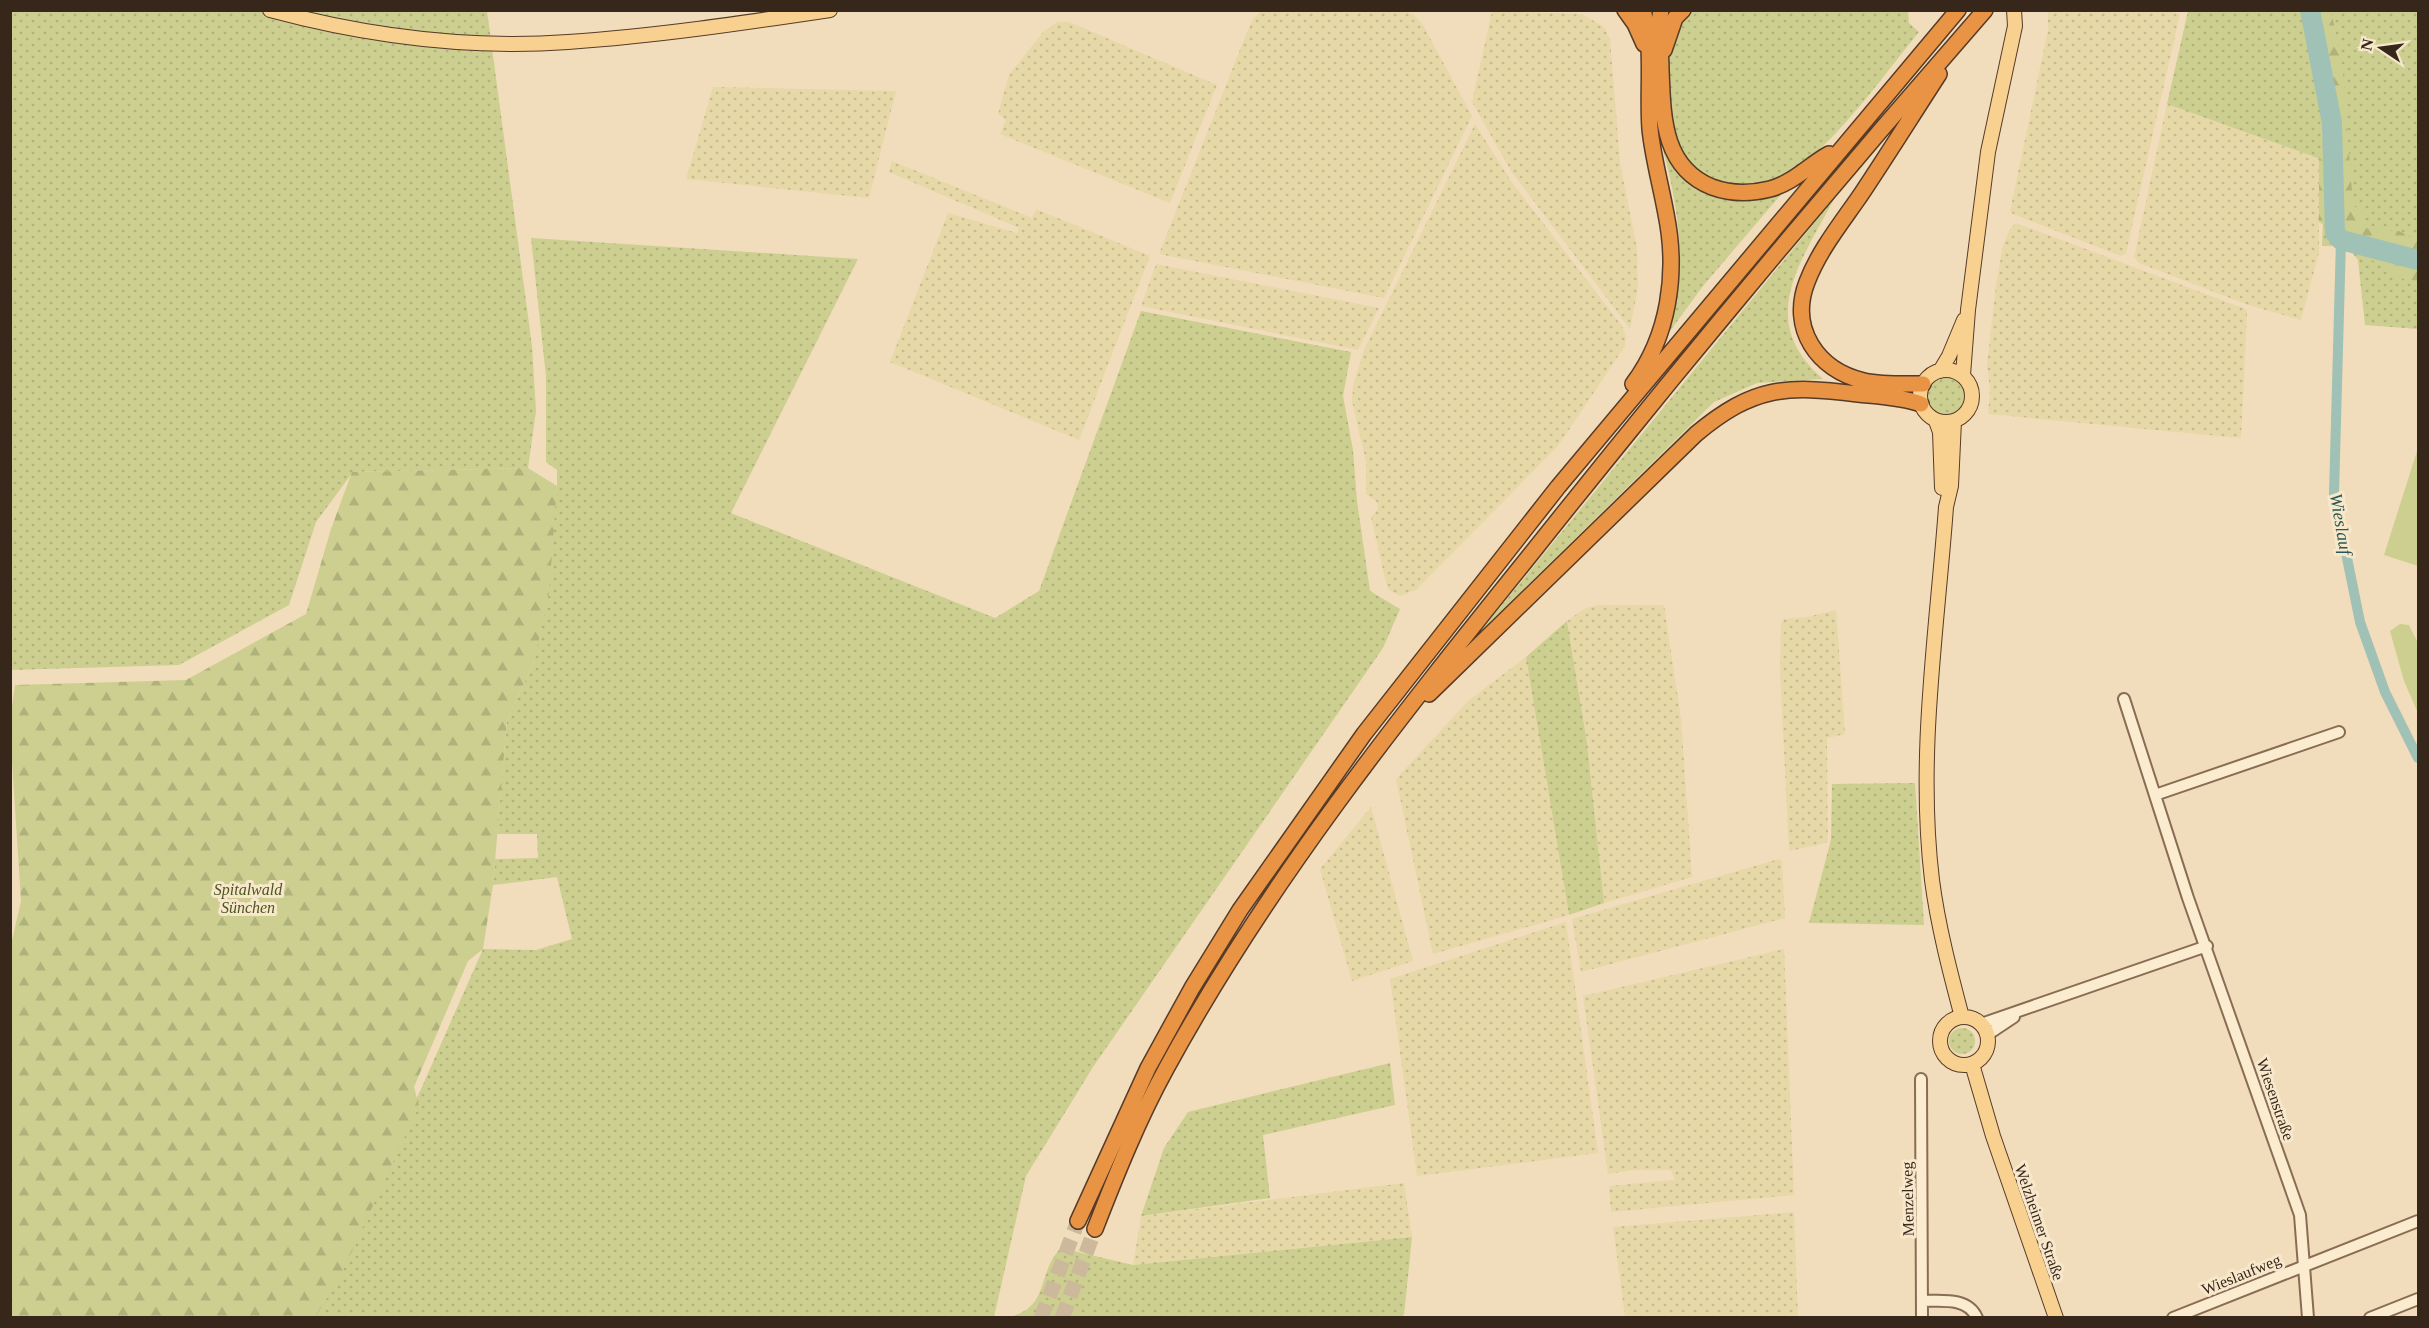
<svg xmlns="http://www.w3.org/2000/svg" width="2429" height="1328" font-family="'Times New Roman',serif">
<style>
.farmland{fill:url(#farmland-dots)}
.grass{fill:url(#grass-dots)}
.forest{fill:url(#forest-firs)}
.pitch{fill:#cccf8f}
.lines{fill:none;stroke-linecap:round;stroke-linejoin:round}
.canal{stroke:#a0c1b5;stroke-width:10}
.river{stroke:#a0c1b5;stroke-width:20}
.highway-tunnel{stroke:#ccb89b;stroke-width:15;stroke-dasharray:15 8;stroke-linecap:butt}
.minor-casing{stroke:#896c54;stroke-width:14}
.major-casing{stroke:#563b29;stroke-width:16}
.highway-casing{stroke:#563b29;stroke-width:18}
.minor{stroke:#fbebcf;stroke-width:10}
.major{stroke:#f8d08f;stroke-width:14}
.highway{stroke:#e89444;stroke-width:15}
.labels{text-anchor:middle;stroke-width:6;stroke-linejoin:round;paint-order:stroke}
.park-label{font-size:16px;font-style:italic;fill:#4b551f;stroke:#f8e8cb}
.street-label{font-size:16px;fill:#37261a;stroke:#f8e8cb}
.water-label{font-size:18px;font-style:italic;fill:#285851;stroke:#f8e8cb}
</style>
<defs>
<pattern id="farmland-dots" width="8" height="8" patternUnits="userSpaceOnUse" patternTransform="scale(1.5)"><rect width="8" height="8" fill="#e7d8a8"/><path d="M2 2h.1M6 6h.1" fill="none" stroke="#c7b990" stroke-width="1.8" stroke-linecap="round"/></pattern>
<pattern id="grass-dots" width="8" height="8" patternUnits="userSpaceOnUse" patternTransform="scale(1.5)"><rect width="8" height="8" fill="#cccf8f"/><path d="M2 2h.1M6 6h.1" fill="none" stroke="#b0b27b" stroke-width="1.8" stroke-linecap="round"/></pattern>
<pattern id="forest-firs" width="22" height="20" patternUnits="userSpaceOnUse" patternTransform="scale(1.5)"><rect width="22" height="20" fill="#cccf8f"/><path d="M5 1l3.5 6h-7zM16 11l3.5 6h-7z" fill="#b0b27b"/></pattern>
</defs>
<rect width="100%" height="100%" fill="#f1ddbb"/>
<path class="farmland" d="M 1262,10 L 1406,11 L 1414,15 L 1423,25 L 1472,116 L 1384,298 L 1159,254 L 1247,32 L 1253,19 Z
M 1492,11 L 1582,14 L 1604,27 L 1610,39 L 1620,162 L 1637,249 L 1638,288 L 1630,329 L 1511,171 L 1472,102 Z
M 2170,11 L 2180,14 L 2126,253 L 2121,256 L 2013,214 L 2010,211 L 2048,30 L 2048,11 Z
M 1057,22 L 1069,22 L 1217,85 L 1170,203 L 1000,134 L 1006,120 L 998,114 L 1009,75 L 1043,32 Z
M 713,87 L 896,91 L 869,198 L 686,179 Z
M 2167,104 L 2319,159 L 2319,253 L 2301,320 L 2248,305 L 2139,263 L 2134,257 Z
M 1475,124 L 1511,181 L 1622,326 L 1626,336 L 1625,346 L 1558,446 L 1416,590 L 1400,596 L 1389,590 L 1386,583 L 1371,517 L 1378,509 L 1377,502 L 1366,494 L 1366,462 L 1352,401 L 1353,386 L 1364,350 Z
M 892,161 L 1032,218 L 1036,209 L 1150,256 L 1079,440 L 890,362 L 948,213 L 1017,233 L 1019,228 L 889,172 Z
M 2016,223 L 2243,308 L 2247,312 L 2241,438 L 1988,414 L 1990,391 L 1987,365 L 1996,285 L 2003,245 L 2010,229 Z
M 1156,264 L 1379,308 L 1358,350 L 1141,306 Z
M 1598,605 L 1664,605 L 1681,719 L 1692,877 L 1604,903 L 1587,743 L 1567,621 L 1584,609 Z
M 1836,610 L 1845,734 L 1827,738 L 1828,840 L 1826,843 L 1789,851 L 1780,671 L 1781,623 L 1784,619 L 1807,617 Z
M 1526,657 L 1569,915 L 1433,954 L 1396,779 L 1468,701 Z
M 1371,807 L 1413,961 L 1352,981 L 1320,869 Z
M 1779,859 L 1782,861 L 1785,918 L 1581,972 L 1572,919 Z
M 1566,922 L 1598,1153 L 1417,1176 L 1390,979 Z
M 1784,949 L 1794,1195 L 1611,1212 L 1609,1186 L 1675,1180 L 1671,1170 L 1634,1170 L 1608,1174 L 1583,996 Z
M 1404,1183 L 1412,1237 L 1133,1265 L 1141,1216 Z
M 1794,1212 L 1798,1317 L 1625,1317 L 1613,1227 Z"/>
<path class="grass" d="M 1688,10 L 1908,11 L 1909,23 L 1919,32 C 1884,74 1823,163 1774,181 C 1742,192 1694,184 1679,150 C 1670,131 1671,107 1670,87 C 1669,71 1667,48 1673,33 C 1676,25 1684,17 1688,10 Z
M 10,11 L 487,11 L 532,346 L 536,411 L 528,468 L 353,472 L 316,522 L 289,605 L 179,665 L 11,670 Z
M 2188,11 L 2418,11 L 2418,329 L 2365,325 L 2358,260 L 2347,246 L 2322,246 L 2324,194 L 2320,159 L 2167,104 Z
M 1659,135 L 1669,158 L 1692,181 L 1784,191 L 1703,286 L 1662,342 C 1668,322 1677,300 1679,280 C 1683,231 1672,181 1659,135 Z
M 1834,199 C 1801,262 1755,320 1823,379 L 1757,383 L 1714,402 L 1480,632 Z
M 531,238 L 858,259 L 731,513 L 995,618 L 1039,591 L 1141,311 L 1351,352 L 1343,396 L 1353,450 L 1357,501 L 1370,591 L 1400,609 L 1383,648 L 1093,1067 L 1026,1176 L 994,1317 L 311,1318 L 421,1089 L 483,949 L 536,950 L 572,939 L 557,877 L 493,885 L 495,859 L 538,858 L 537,834 L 497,834 L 507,720 L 534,662 L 557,486 L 557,470 L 546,462 L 546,376 Z
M1927 397a20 20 0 1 1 40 0a20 20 0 1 1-40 0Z
M 1567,621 L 1587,743 L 1604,903 L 1569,915 L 1526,657 Z
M 1915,783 L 1924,925 L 1809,923 L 1831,840 L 1832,784 Z
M1949 1041a13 13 0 1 1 26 0a13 13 0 1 1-26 0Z
M 1390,1063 L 1395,1105 L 1263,1135 L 1270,1198 L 1141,1216 L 1164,1148 L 1188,1112 Z
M 1412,1237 L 1404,1315 L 1399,1317 L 1010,1317 C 1051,1306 1036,1273 1061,1248 L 1133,1265 Z"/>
<path class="forest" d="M 2305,11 L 2331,11 L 2342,62 L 2353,205 L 2365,215 L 2364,228 L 2399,231 L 2418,241 L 2418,281 L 2399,278 L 2369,258 L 2367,242 L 2351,240 L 2319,222 L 2319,159 L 2324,160 L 2321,116 Z
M 528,468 L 557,486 L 549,593 L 534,662 L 507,720 L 493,885 L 483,949 L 468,961 L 414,1087 L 419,1106 L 338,1281 L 315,1317 L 11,1317 L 10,949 L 21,901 L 11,746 L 11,713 L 15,685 L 186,680 L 306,614 L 331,529 L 352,472 Z"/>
<path class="pitch" d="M 2418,448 L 2418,566 L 2384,555 Z
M 2400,624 L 2409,625 L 2418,643 L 2418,713 L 2404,681 L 2390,631 Z"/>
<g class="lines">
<path class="canal" d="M 2341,240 L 2334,494 L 2360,622 L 2385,692 L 2418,758"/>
<path class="river" d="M 2310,10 L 2332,123 L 2335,233 L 2341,240 L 2418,260"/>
<path class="highway-tunnel" d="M 1041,1318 L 1078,1221
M 1062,1318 L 1095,1229"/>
<defs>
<path id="minor" d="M 2124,699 L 2188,898 L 2300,1215 L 2308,1318
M 2155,795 L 2339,732
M 1981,1024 L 2207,946
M 1987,1035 L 2014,1017
M 1921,1079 L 1922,1318
M 1923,1301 C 1941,1301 1968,1297 1977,1318
M 2173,1318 L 2418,1221
M 2370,1318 L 2418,1299"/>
<path id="major" d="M 270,10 C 367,36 468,49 568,42 C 656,36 743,23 830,10
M1920 396a26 26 0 1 1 52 0a26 26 0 1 1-52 0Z
M 1940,371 L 1949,356 L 1964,320
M 1963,375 L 1968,310 L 1988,152 L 2015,26 L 2014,10
M 1936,421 L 1940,432 L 1942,488
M 1954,421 L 1951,486 L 1946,507 C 1937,631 1917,756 1932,880 C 1938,926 1950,972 1962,1017
M1940 1041a24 24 0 1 1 48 0a24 24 0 1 1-48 0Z
M 1972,1064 L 1993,1136 L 2056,1318"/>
<path id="highway" d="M 1625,10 L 1635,24 L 1644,44
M 1661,10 C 1657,30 1661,50 1661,70 C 1663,115 1662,167 1712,187 C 1731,194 1750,194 1770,189 C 1793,183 1809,165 1829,154
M 1664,50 L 1675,18 L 1683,10
M 1633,384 C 1669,336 1678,273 1666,214 C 1661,186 1653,158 1650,129 C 1647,90 1654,48 1643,10
M 1923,384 C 1904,384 1883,385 1864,381 C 1817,370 1789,328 1807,282 C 1819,250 1843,221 1862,193 C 1888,154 1913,114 1939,74
M 1429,694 L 1696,434 C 1754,386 1785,385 1858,394 C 1878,396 1902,397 1921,404
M 1078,1221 L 1148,1068 L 1192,988 L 1240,910 L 1364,734 L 1558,487 L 1958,10
M 1095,1229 C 1116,1175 1138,1120 1166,1069 C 1267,883 1399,718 1531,554 C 1678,369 1829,188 1985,10"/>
</defs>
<use href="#minor" class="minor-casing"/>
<use href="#major" class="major-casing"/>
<use href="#highway" class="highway-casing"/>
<use href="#minor" class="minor"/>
<use href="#major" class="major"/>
<use href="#highway" class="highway"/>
</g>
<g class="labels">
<g class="park-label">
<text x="248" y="895">Spitalwald<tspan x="248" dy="18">Sünchen</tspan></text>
</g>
<g class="street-label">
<text transform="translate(2276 1099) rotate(71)" y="6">Wiesenstraße</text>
<text transform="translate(1907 1199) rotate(-91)" y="6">Menzelweg</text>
<text transform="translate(2040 1222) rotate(71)" y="6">Welzheimer Straße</text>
<text transform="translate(2241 1274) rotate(-22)" y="6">Wieslaufweg</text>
</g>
<g class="water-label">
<text transform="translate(2341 524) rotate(80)" y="6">Wieslauf</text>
</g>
</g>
<rect width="2429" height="1328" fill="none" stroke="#37261a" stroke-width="24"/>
<g transform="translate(2381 48) rotate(283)" stroke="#f8e8cb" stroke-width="4.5" paint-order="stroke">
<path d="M0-4.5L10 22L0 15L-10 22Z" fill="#37261a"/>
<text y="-9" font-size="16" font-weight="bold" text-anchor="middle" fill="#37261a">N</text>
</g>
</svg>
